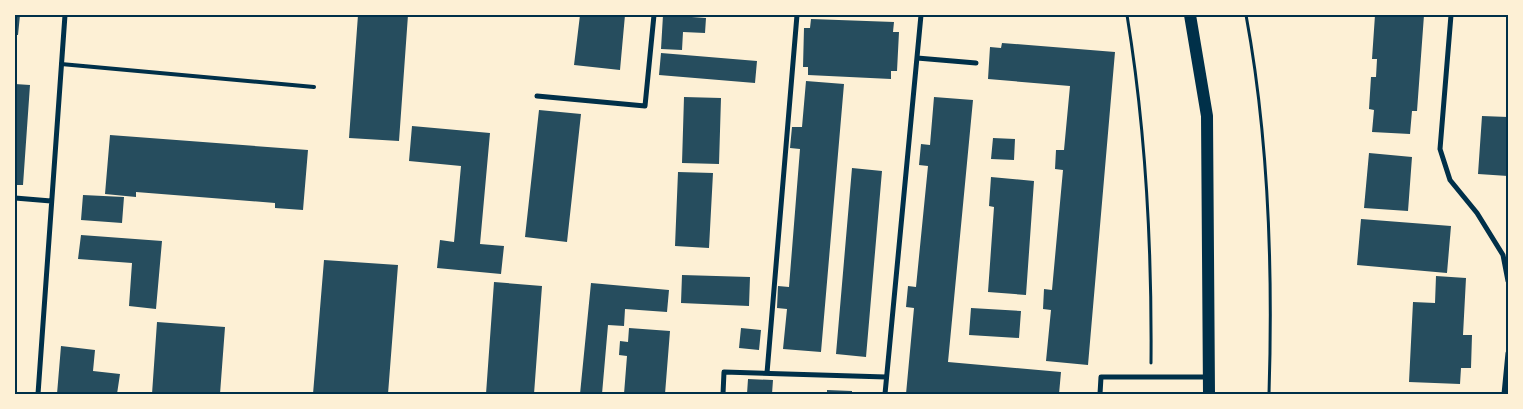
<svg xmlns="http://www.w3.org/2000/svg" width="1523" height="409" font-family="'IBM Plex Sans',sans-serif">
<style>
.building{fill:#264d5e}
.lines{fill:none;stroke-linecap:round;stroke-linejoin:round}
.path{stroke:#003049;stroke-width:3}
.service{stroke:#003049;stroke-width:4}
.minor{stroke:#003049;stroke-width:5}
.primary{stroke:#003049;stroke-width:12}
.neatline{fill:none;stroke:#003049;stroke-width:2}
</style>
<rect width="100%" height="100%" fill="#fdf0d5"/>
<path class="building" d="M 15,15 L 20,15 L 18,35 L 15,35 Z
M 358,15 L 408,15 L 399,141 L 349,138 Z
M 580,15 L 625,15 L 620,70 L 574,65 Z
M 663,15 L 706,18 L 705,33 L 683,32 L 682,50 L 661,49 Z
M 1375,15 L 1424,15 L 1417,111 L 1412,111 L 1410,134 L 1372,132 L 1374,110 L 1369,109 L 1371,77 L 1376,77 L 1377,59 L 1372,59 Z
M 811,19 L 894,22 L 893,32 L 899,32 L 897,71 L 891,71 L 891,79 L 808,75 L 808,67 L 803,67 L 804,28 L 810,28 Z
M 1002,43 L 1115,52 L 1088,365 L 1046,361 L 1051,310 L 1043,309 L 1044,289 L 1052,290 L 1063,170 L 1055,169 L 1056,150 L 1064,150 L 1070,86 L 988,79 L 990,47 L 1001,48 Z
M 661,53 L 757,61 L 755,83 L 659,75 Z
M 806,81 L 844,84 L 821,352 L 783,349 L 787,309 L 777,308 L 778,286 L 789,287 L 800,149 L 790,148 L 792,127 L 802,127 Z
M 15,84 L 30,85 L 23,185 L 15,185 Z
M 684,97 L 721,98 L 719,164 L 682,163 Z
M 934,97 L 973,100 L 948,362 L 1061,372 L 1059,394 L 906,394 L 914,308 L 906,307 L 908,286 L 916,287 L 928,166 L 919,165 L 921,144 L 930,145 Z
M 539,110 L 581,114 L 567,242 L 525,237 Z
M 1482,116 L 1508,117 L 1508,176 L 1478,174 Z
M 412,126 L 490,133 L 480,244 L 504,246 L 501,274 L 437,268 L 440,240 L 454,242 L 461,166 L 409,161 Z
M 110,135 L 308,150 L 303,210 L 275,208 L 275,203 L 136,192 L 136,197 L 105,194 Z
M 993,138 L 1015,139 L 1014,160 L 991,159 Z
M 1369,153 L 1412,157 L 1408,211 L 1364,208 Z
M 852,168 L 882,171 L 866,357 L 836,354 Z
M 678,172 L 713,173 L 709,248 L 675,246 Z
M 991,177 L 1034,181 L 1026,295 L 988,292 L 994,207 L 989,206 Z
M 83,195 L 124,197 L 122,223 L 81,220 Z
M 1361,219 L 1451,226 L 1447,273 L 1357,265 Z
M 81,235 L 162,241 L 156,309 L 129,306 L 132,263 L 78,259 Z
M 324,260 L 398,265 L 388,394 L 313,394 Z
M 682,275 L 750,277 L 749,306 L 681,303 Z
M 1436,276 L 1466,278 L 1463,335 L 1472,335 L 1471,368 L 1461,368 L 1460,384 L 1409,382 L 1413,302 L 1435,303 Z
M 494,282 L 542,286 L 534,394 L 486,394 Z
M 591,283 L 669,290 L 667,312 L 625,309 L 624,326 L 608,325 L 602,394 L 580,394 Z
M 971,308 L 1021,311 L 1019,338 L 969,335 Z
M 157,322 L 225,327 L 220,394 L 152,394 Z
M 629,328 L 670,331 L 665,394 L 624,394 L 627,356 L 619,355 L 620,341 L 628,342 Z
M 741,328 L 761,330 L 759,350 L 739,348 Z
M 61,346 L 95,350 L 93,371 L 120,374 L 117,394 L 57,394 Z
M 748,379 L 773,380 L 772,394 L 747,394 Z
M 827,390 L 852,391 L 852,394 L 827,394 Z"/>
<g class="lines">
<path class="path" d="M 1127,15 C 1146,131 1152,246 1151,363
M 1246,15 C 1269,139 1273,268 1269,394"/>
<path class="service" d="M 61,64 L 314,87"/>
<path class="minor" d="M 1451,15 L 1440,149 L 1450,180 L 1477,213 L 1503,255 L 1508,281
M 917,58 L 976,63
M 537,96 L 645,106 L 654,15
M 15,198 L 51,201
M 767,373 L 797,15
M 38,394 L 65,15
M 723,394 L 724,372 L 886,377
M 885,394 L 921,15
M 1100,394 L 1101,377 L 1207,377
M 1504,394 L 1508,353"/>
<path class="primary" d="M 1190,15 L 1207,116 L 1209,394"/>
</g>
<rect width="1523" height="409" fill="none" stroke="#fdf0d5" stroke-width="32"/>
<rect x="16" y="16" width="1491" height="377" class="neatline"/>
</svg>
